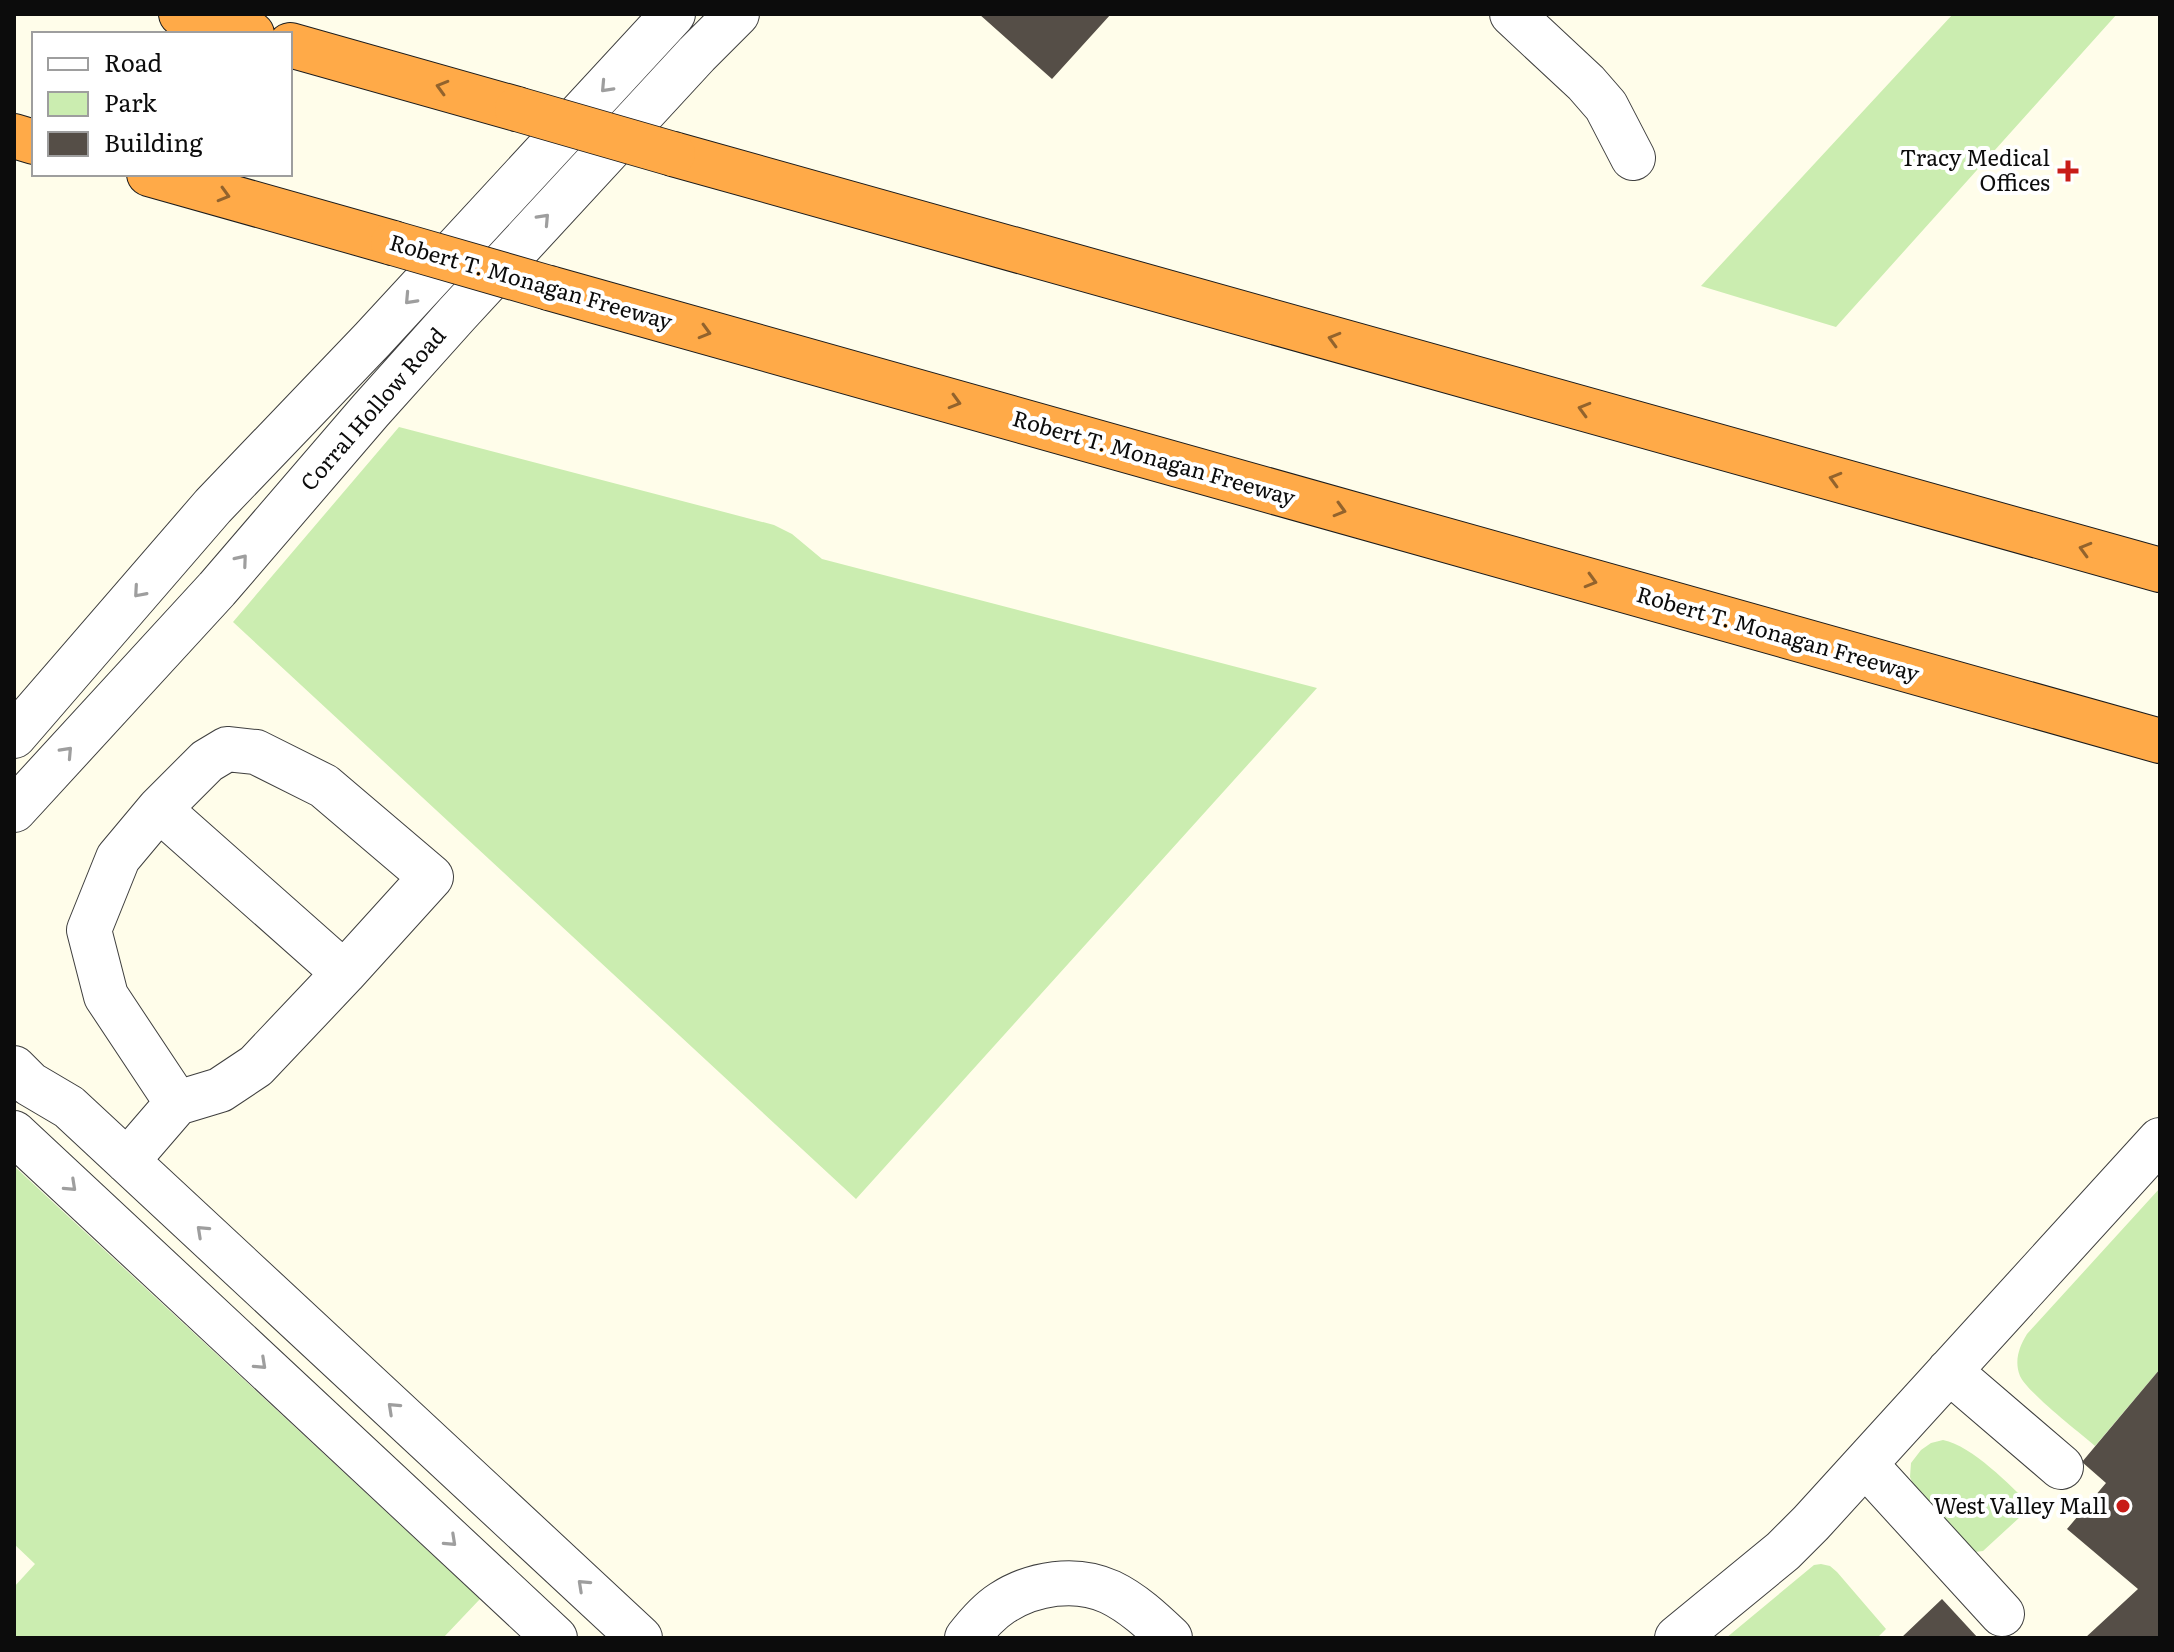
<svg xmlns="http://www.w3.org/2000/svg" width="2174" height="1652" font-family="Literata,serif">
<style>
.green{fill:#cbedb0}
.building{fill:#554e47}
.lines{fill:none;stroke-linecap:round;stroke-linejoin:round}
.minor-casing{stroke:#3f3f3f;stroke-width:46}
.highway-casing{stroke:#1d1d1d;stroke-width:46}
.minor{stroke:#fff;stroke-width:44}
.highway{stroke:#ffaa48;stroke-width:44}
.highway-bridge-casing{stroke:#1d1d1d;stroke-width:46;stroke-linecap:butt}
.highway-bridge{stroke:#ffaa48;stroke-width:44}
.oneway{stroke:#92632d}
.oneway2{stroke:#9e9e9e}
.poi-dot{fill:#c81c17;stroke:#fff;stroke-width:3}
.labels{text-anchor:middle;stroke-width:8;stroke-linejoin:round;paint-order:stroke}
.poi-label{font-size:22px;fill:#0c0c0c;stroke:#fff;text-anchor:end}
.street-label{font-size:22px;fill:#0c0c0c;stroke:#fff}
</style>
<rect width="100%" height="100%" fill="#fffdea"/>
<path class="green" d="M 1953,14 L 2117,14 L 1836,327 L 1701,286 Z
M 399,427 L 774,525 L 792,534 L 822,559 L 1317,688 L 856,1199 L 233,622 Z
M 14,1166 L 480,1599 L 443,1638 L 14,1638 L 14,1587 L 35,1564 L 14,1544 Z
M 2160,1188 L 2160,1369 L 2095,1446 C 2079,1432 2028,1393 2020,1376 C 2014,1361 2019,1347 2027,1334 Z
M 1943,1440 C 1973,1446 2009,1485 2032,1506 L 1983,1551 L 1975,1552 L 1917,1493 L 1910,1477 L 1911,1463 L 1921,1450 L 1931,1443 Z
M 1821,1564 L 1830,1566 L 1837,1572 L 1886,1629 L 1877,1638 L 1726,1638 L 1814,1565 Z"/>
<path class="building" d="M 979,14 L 1111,14 L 1052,79 Z
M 2160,1369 L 2160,1638 L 2085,1638 L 2138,1589 L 2067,1529 L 2106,1483 L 2082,1462 Z
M 1942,1599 L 1978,1638 L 1901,1638 Z"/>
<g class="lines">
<defs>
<path id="minor" d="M 1512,14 L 1586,83 L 1606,106 L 1633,158
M 14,736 L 213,506 L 372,340 L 673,14
M 159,809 L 207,761 L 227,749 L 256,752 L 324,786 L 431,877 L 344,973
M 14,810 L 217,589 L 370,411 L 457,314 L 697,54 L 737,14
M 14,1068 L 30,1084 L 69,1107 L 640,1638
M 14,1133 L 555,1638
M 127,1161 L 177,1103 L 106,996 L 89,930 L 118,858 L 159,809 L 344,973 L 256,1066 L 220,1090 L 177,1103
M 1949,1371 L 2061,1467
M 1865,1464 L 2002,1614
M 967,1638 C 977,1625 988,1612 1002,1603 C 1033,1583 1076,1576 1110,1592 C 1133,1603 1152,1621 1170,1638
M 1677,1638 L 1783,1551 L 1811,1523 L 2160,1140"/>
<path id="highway" d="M 181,14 L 252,34
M 290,45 L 517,109
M 14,136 L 34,142
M 673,154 L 2160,570
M 149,174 L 393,243
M 549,288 L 2160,741"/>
</defs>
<use href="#minor" class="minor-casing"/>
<use href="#highway" class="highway-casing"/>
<use href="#minor" class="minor"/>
<use href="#highway" class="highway"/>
<defs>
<path id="highway-bridge" d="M 517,109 L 673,154
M 393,243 L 549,288"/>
</defs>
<use href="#highway-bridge" class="highway-bridge-casing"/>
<use href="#highway-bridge" class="highway-bridge"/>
</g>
<defs><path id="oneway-chevron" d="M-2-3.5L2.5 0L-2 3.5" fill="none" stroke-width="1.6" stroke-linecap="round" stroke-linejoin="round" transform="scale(2)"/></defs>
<g class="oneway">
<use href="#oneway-chevron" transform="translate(442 87) rotate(-164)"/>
<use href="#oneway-chevron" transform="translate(224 195) rotate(16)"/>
<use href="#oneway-chevron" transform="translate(705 332) rotate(16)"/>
<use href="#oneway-chevron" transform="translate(1334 339) rotate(-164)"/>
<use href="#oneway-chevron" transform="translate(955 402) rotate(16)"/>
<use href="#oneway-chevron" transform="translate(1584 409) rotate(-164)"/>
<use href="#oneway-chevron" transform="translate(1835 479) rotate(-164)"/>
<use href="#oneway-chevron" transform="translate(1340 510) rotate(16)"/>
<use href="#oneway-chevron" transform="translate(2085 549) rotate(-164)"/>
<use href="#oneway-chevron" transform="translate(1591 581) rotate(16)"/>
</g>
<g class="oneway2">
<use href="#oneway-chevron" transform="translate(606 87) rotate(133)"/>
<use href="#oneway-chevron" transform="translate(544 219) rotate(-47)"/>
<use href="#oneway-chevron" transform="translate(410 299) rotate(133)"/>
<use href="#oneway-chevron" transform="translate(242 560) rotate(-50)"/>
<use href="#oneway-chevron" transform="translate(139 592) rotate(131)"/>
<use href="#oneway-chevron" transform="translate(67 752) rotate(-47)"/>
<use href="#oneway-chevron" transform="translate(71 1186) rotate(43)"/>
<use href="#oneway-chevron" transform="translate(202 1231) rotate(-137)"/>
<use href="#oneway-chevron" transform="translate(261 1364) rotate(43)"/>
<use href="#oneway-chevron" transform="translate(393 1408) rotate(-137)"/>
<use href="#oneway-chevron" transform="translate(451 1541) rotate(43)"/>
<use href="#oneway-chevron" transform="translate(583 1585) rotate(-137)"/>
</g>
<g class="poi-dot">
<path d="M2064 159h8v8h8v8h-8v8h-8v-8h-8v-8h8z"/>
<circle cx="2123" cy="1506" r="8"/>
</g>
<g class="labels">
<g class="poi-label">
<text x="2050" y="166">Tracy Medical<tspan x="2050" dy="25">Offices</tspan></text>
<text x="2107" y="1514">West Valley Mall</text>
</g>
<g class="street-label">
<text transform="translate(531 282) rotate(16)" y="8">Robert T. Monagan Freeway</text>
<text transform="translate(373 409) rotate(-49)" y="8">Corral Hollow Road</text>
<text transform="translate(1154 458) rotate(16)" y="8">Robert T. Monagan Freeway</text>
<text transform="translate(1778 634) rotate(16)" y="8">Robert T. Monagan Freeway</text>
</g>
</g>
<rect width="2174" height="1652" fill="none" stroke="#0c0c0c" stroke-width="32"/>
<rect x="32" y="32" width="260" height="144" fill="#ffffff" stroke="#9e9e9e" stroke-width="2"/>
<rect x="48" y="58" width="40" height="12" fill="#ffffff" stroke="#9e9e9e" stroke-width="2"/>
<text x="104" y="72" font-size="24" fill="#0c0c0c">Road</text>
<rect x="48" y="92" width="40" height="24" fill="#cbedb0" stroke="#9e9e9e" stroke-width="2"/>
<text x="104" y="112" font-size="24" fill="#0c0c0c">Park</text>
<rect x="48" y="132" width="40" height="24" fill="#554e47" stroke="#9e9e9e" stroke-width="2"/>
<text x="104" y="152" font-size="24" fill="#0c0c0c">Building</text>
</svg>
